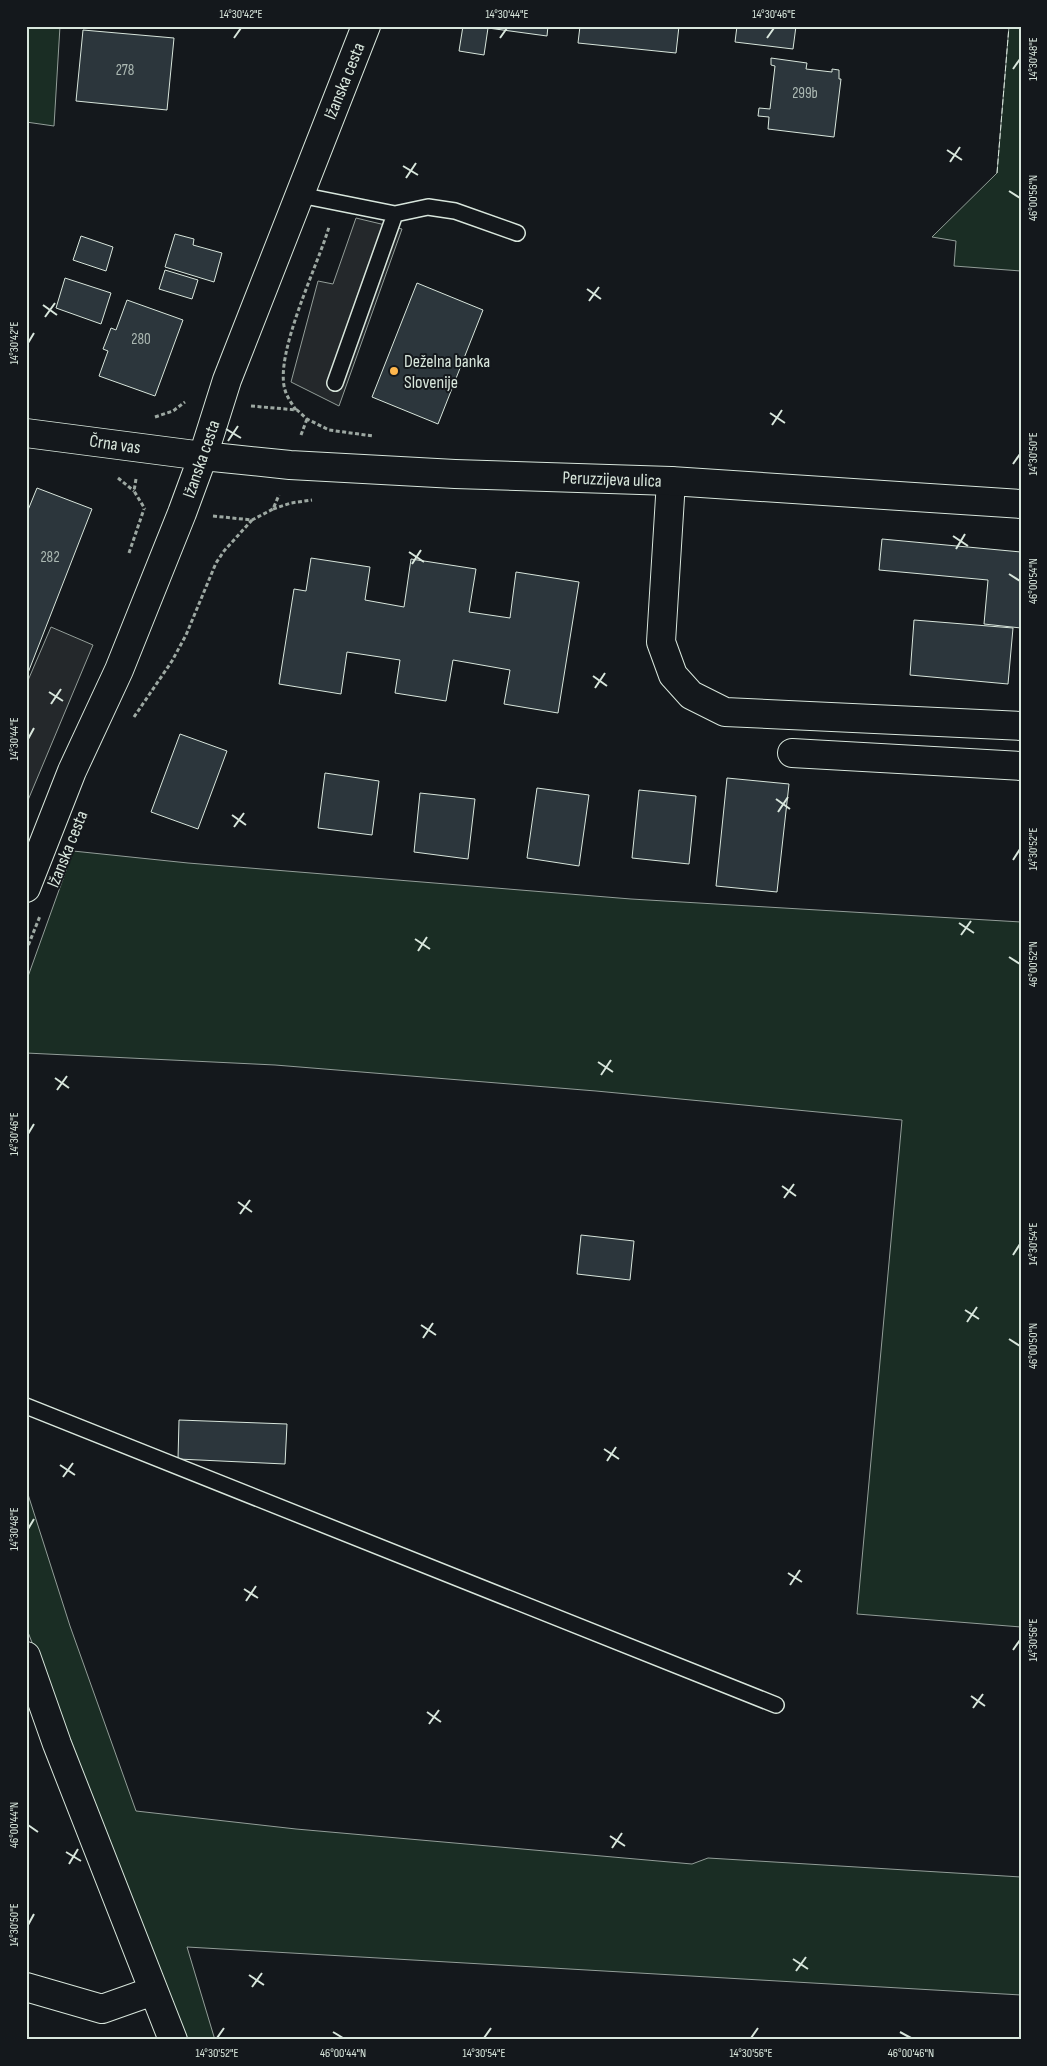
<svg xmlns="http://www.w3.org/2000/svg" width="1047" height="2066" font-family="'Sofia Sans Condensed',sans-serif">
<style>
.green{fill:#1a2d24;stroke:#939e99}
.parking{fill:#24282b;stroke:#939e99}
.building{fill:#2c363c;stroke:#d8e6dc}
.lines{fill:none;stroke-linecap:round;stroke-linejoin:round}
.lane-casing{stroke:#d8e6dc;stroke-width:18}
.street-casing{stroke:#d8e6dc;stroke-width:30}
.secondary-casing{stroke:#d8e6dc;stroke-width:30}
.path{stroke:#9da8a2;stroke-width:3;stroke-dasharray:4 2.5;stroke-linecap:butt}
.lane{stroke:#14181c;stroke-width:15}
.street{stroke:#14181c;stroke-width:28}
.secondary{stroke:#14181c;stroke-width:28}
.fence{stroke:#d8e6dc;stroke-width:1;stroke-dasharray:6 2.5;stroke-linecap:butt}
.ticks{fill:none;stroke:#d8e6dc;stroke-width:2}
.poi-dot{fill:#ffb74d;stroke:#14181c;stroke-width:2}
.labels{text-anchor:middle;stroke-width:4;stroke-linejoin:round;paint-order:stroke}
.number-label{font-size:15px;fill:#adbab4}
.street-label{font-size:18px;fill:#d8e6dc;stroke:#14181c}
.poi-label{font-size:18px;fill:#d8e6dc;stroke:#14181c;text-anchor:start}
.neatline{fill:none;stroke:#d8e6dc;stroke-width:2}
.ticks-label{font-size:12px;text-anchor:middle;fill:#d8e6dc}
</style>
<rect width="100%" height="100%" fill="#14181c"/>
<path class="green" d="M 26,26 L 60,26 L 54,126 L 26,122 Z
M 1009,26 L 1021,26 L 1021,271 L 954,266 L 956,241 L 932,237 L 997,173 Z
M 73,851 L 188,863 L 631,899 L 1021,922 L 1021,1627 L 857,1614 L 902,1120 L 596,1091 L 275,1065 L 26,1053 L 26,982 Z
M 26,1488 L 70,1626 L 136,1811 L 296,1829 L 692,1864 L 708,1858 L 1021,1877 L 1021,1995 L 187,1947 L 215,2040 L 186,2040 L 26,1627 Z"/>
<path class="parking" d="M 356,218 L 402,229 L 339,406 L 291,382 L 318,281 L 333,284 Z
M 51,627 L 93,645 L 26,805 L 26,685 Z"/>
<path class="building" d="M 463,26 L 548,26 L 547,36 L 488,28 L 484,55 L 459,51 Z
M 580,26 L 679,26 L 676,53 L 578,43 Z
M 737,26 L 796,26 L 793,49 L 735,42 Z
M 83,30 L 174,38 L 167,110 L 76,101 Z
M 771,58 L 807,63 L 806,69 L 832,72 L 832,69 L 839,70 L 839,79 L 841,79 L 834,137 L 768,129 L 769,117 L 758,116 L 759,108 L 770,109 L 775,66 L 771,65 Z
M 175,234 L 194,239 L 193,245 L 222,253 L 214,282 L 165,267 Z
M 81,236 L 113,247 L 106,271 L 73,260 Z
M 165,270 L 198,280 L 192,299 L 159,289 Z
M 65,278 L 111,293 L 101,324 L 56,308 Z
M 417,283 L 483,310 L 438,424 L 372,397 Z
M 127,300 L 183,320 L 155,396 L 99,376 L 108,351 L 103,349 L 111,328 L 116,330 Z
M 37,488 L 92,509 L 26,678 L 26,515 Z
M 882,539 L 1021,552 L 1021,628 L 984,624 L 988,580 L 879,570 Z
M 311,558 L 370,567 L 365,600 L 404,607 L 411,559 L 476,569 L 469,612 L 510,618 L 516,572 L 579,582 L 558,713 L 504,704 L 510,670 L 453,660 L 446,701 L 395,693 L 400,660 L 347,652 L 341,694 L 279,684 L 294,589 L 306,591 Z
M 914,620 L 1013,628 L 1008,684 L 910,675 Z
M 180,734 L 227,751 L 198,829 L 151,812 Z
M 325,773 L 379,781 L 372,835 L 318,828 Z
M 727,778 L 789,784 L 777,892 L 716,886 Z
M 537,788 L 589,795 L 579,866 L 527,858 Z
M 639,790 L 696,796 L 689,864 L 632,858 Z
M 420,793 L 475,799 L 468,859 L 414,852 Z
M 581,1235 L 634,1241 L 630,1280 L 577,1274 Z
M 179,1420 L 287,1424 L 285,1464 L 178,1459 Z"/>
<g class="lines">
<defs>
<path id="lane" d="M 300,195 L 395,214 L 335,383
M 395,214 L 428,207 L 455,211 L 517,233
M 26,1406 L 776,1705"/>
<path id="street" d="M 671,481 L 661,642 L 673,675 L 691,695 L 725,712 L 1021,726
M 792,753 L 1021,766
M 26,1656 L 57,1744 L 173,2040
M 26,1987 L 102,2009 L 153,1991"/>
<path id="secondary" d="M 26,433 L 203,456 L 290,465 L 455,474 L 671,481 L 1021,504
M 26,888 L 72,771 L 119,670 L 182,513 L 203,456 L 227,380 L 366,26"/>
</defs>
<use href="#lane" class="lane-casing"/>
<use href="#street" class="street-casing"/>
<use href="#secondary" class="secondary-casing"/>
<path class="path" d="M 251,406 L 297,410 L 307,419 L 329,430 L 373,436
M 296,410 C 292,404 287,397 285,390 C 274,354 318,265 329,227
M 155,417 L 173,411 L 185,402
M 301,435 L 307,419
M 118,478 L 134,491
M 136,479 L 134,491 L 145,509
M 273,509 L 291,503 L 312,500
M 213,516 L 252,520 L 273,509 L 279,495
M 129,553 L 144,509
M 134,717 L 172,661 L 186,635 L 216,563 L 224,551 L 252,520
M 26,951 L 40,916"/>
<use href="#lane" class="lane"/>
<use href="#street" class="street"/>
<use href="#secondary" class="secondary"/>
<path class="fence" d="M 997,173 L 1009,26"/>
</g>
<path class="ticks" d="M 234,38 L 241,28M 500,38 L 507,28M 767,38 L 774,28M 1013,69 L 1020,59M 947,150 L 962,160M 950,162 L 960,147M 403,166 L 418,175M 406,178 L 416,163M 1009,191 L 1020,198M 587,289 L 601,299M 589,301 L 599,287M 43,305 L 57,315M 45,317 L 55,303M 28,343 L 34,333M 770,413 L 785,423M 772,425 L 782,410M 226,429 L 241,438M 228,441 L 238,426M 1013,464 L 1020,454M 953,536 L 968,546M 956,549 L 965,534M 409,552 L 424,562M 412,564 L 421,550M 1009,574 L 1020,581M 593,676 L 607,686M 595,688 L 605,673M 49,692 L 63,701M 51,704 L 61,689M 28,739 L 34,728M 776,799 L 790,809M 778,812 L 788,797M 232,815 L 246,825M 234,827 L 244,813M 1013,860 L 1020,849M 959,923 L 974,933M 961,935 L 971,921M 415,939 L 430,949M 418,951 L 427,937M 1009,957 L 1020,964M 598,1062 L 613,1072M 601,1075 L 611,1060M 55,1078 L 69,1088M 57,1090 L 67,1076M 28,1134 L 34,1124M 782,1186 L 796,1196M 784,1198 L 794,1184M 238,1202 L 252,1212M 240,1214 L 250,1200M 1013,1255 L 1020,1244M 965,1310 L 979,1319M 967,1322 L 977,1307M 421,1325 L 436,1335M 423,1338 L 433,1323M 1009,1339 L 1020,1346M 604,1449 L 619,1459M 607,1461 L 616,1447M 60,1465 L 75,1475M 63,1477 L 73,1463M 28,1529 L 34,1519M 788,1573 L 802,1582M 790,1585 L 800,1570M 244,1589 L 258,1598M 246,1601 L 256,1586M 1013,1650 L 1020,1640M 971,1696 L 985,1706M 973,1708 L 983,1694M 427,1712 L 441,1722M 429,1724 L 439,1710M 28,1825 L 38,1832M 610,1836 L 625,1846M 612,1848 L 622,1833M 66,1852 L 81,1861M 69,1864 L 78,1849M 28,1925 L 34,1914M 793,1959 L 808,1969M 796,1971 L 806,1957M 249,1975 L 264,1985M 252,1987 L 262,1973M 333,2032 L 343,2038M 900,2032 L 911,2038M 217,2038 L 224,2028M 484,2038 L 491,2028M 751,2038 L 758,2028"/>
<circle class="poi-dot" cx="394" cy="371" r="5"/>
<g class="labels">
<g class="number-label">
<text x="125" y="75">278</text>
<text x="805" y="98">299b</text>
<text x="141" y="344">280</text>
<text x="50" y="562">282</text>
</g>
<g class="street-label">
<text transform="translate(344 81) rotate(-68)" y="6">Ižanska cesta</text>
<text transform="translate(115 444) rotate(8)" y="6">Črna vas</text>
<text transform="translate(201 459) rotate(-71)" y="6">Ižanska cesta</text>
<text transform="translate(612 479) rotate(2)" y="6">Peruzzijeva ulica</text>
<text transform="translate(67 849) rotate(-68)" y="6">Ižanska cesta</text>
</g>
<g class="poi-label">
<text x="404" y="367">Deželna banka<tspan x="404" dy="21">Slovenije</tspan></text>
</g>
</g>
<rect width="1047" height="2066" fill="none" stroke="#14181c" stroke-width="55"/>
<rect x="28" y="28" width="992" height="2010" class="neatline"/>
<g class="ticks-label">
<text x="241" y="18">14°30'42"E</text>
<text x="507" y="18">14°30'44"E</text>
<text x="774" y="18">14°30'46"E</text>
<text transform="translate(1033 59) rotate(-90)" y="4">14°30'48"E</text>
<text transform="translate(1033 198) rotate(-90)" y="4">46°00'56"N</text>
<text transform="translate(14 343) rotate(-90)" y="4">14°30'42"E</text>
<text transform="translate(1033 454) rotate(-90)" y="4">14°30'50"E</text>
<text transform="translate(1033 581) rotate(-90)" y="4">46°00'54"N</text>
<text transform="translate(14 739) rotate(-90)" y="4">14°30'44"E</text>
<text transform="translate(1033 849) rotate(-90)" y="4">14°30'52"E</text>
<text transform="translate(1033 964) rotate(-90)" y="4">46°00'52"N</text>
<text transform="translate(14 1134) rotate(-90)" y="4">14°30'46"E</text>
<text transform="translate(1033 1244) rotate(-90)" y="4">14°30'54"E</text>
<text transform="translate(1033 1346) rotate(-90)" y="4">46°00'50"N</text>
<text transform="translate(14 1529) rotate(-90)" y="4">14°30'48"E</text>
<text transform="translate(1033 1640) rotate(-90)" y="4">14°30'56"E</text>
<text transform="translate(14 1825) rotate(-90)" y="4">46°00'44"N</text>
<text transform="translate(14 1925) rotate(-90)" y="4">14°30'50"E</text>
<text x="217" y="2057">14°30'52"E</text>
<text x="343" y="2057">46°00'44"N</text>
<text x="484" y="2057">14°30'54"E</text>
<text x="751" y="2057">14°30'56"E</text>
<text x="911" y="2057">46°00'46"N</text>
</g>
</svg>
